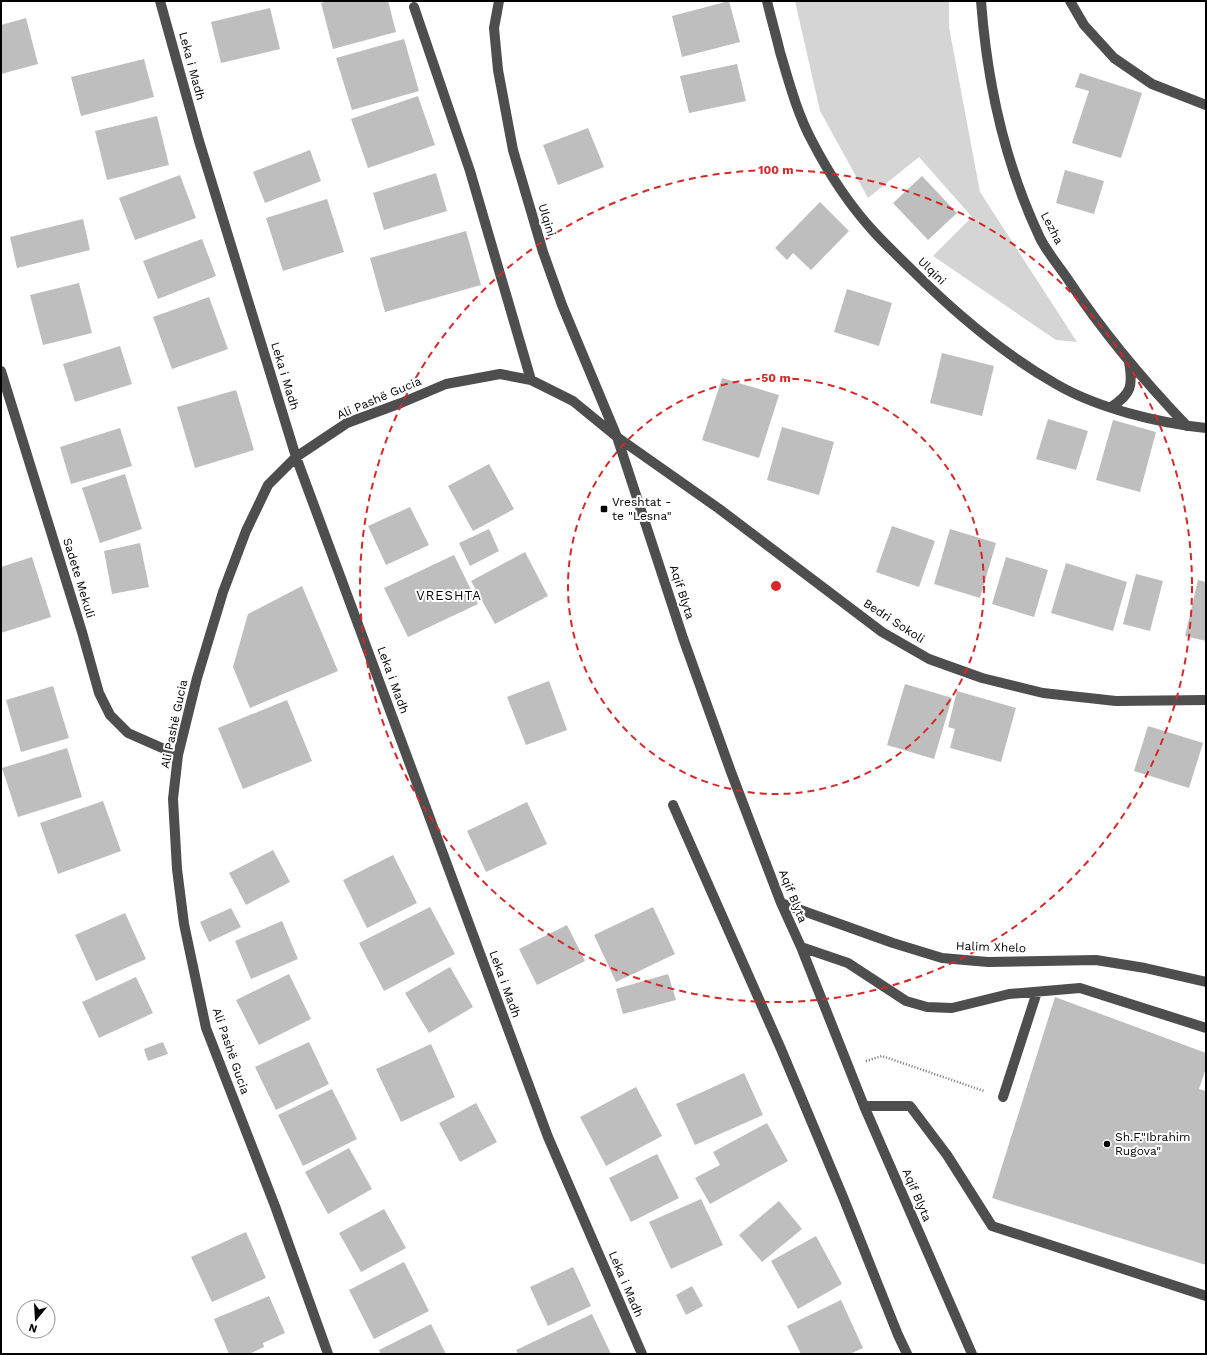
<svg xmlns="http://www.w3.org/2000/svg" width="1207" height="1355" font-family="'Work Sans',sans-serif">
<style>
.green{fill:#d5d5d5}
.building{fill:#bebebe}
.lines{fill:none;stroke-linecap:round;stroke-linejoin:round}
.path{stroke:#707070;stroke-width:2.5;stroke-dasharray:1 2;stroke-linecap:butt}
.minor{stroke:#4e4e4e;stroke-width:10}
.ring{fill:none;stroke:#d62828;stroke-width:2;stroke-dasharray:7 5}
.poi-dot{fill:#000;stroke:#fff;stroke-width:1.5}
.labels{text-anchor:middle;stroke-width:4;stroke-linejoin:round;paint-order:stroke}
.street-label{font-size:12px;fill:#000;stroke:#fff}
.poi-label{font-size:12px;fill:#000;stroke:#fff;text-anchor:start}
.neighbourhood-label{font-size:13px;letter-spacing:1px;fill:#000;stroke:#fff}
.centre{fill:#d62828;stroke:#fff;stroke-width:2}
.ring-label{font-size:12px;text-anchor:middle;font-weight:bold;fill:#d62828;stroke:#fff;stroke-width:4;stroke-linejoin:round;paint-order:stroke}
</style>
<rect width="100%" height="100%" fill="#fff"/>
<path class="green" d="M 795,1 L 949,1 L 949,27 L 980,192 L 1077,342 L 1056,340 L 933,256 L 972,217 L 919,157 L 868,198 L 820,111 Z"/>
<path class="building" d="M 328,1 L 388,1 L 396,32 L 333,49 L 321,3 Z
M 729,1 L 740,42 L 682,57 L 672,16 Z
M 270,8 L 280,49 L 221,63 L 211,22 Z
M 26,18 L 38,64 L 1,74 L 1,25 Z
M 404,39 L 419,91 L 352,110 L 336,58 Z
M 144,59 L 154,97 L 81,116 L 71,77 Z
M 737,64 L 746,101 L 689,113 L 680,76 Z
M 1080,73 L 1142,93 L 1121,158 L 1072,143 L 1089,91 L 1075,87 Z
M 418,96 L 435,145 L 368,168 L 351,119 Z
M 157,116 L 169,165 L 107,180 L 95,131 Z
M 588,128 L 604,167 L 558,185 L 543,145 Z
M 310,150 L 321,181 L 265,203 L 253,172 Z
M 1065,170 L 1104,181 L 1094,214 L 1056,203 Z
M 436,173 L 447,211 L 384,230 L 373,193 Z
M 180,175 L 196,218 L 135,240 L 119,198 Z
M 922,176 L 957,213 L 928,240 L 893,203 Z
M 327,199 L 344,252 L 283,271 L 266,218 Z
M 820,202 L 849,231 L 811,270 L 793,253 L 787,260 L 775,248 Z
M 83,219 L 90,250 L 17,268 L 10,237 Z
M 466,231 L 481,285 L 385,312 L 370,258 Z
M 202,239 L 216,276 L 158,299 L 143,261 Z
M 79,283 L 92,333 L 43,345 L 30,295 Z
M 847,289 L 892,303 L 879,346 L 834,332 Z
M 209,297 L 228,349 L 172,369 L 153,317 Z
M 120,346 L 132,384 L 75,402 L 63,364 Z
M 942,353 L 994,366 L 982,416 L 930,403 Z
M 722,378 L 779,395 L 759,458 L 702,440 Z
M 236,390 L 254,450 L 195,468 L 177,407 Z
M 1048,419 L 1088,431 L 1076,470 L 1036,459 Z
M 1113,420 L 1156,432 L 1140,492 L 1096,480 Z
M 782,427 L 834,442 L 819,495 L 767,480 Z
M 120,428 L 132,466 L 71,484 L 60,447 Z
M 489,464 L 514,509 L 473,531 L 448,486 Z
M 125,474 L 142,529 L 100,543 L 82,488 Z
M 410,507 L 429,545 L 386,565 L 368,526 Z
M 892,526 L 935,541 L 919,587 L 876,572 Z
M 489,529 L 499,551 L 470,566 L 459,543 Z
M 950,529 L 996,543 L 980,598 L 934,584 Z
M 140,543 L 149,587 L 112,594 L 104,551 Z
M 525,552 L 548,596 L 495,624 L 471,581 Z
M 454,555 L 478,604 L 408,637 L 384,588 Z
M 32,557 L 51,617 L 1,633 L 1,567 Z
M 1006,557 L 1048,570 L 1034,617 L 992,604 Z
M 1066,563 L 1127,582 L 1113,631 L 1051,613 Z
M 1136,574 L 1163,581 L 1150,631 L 1123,624 Z
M 1198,580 L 1206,582 L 1206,641 L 1185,636 Z
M 302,586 L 338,671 L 250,708 L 233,667 L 248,614 Z
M 549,681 L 567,730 L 526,745 L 507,697 Z
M 905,684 L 952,698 L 934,759 L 887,745 Z
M 53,686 L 69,738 L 21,752 L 6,700 Z
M 957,691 L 1016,708 L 1001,762 L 950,748 L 955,729 L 948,727 Z
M 287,700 L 312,761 L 243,789 L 218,728 Z
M 1148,726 L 1203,743 L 1189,788 L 1134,771 Z
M 67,748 L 82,797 L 18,817 L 2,768 Z
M 103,801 L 121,851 L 58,874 L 40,823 Z
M 527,802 L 547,844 L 486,872 L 467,831 Z
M 273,850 L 290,882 L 246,905 L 229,873 Z
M 393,855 L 417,903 L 367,928 L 343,880 Z
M 430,907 L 455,954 L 384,991 L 359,943 Z
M 653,907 L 675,954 L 616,982 L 594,935 Z
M 231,908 L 241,927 L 209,942 L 200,922 Z
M 125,913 L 146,959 L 96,981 L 75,935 Z
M 282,921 L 298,959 L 251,979 L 235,941 Z
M 567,925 L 585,961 L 537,985 L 519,949 Z
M 450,967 L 473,1007 L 429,1033 L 405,993 Z
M 289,974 L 311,1019 L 259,1045 L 236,1000 Z
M 668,974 L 676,1000 L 623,1014 L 616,989 Z
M 136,977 L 153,1013 L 99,1038 L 82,1002 Z
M 1055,997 L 1206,1053 L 1206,1068 L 1199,1089 L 1206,1091 L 1206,1265 L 992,1198 Z
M 163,1042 L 168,1054 L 148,1061 L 144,1049 Z
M 309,1042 L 329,1084 L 276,1110 L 255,1067 Z
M 431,1044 L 455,1097 L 401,1122 L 376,1069 Z
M 744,1073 L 763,1115 L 695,1145 L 676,1104 Z
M 636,1087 L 662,1136 L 606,1166 L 580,1117 Z
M 332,1089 L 357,1139 L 303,1166 L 278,1115 Z
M 476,1103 L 497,1142 L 460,1162 L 439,1123 Z
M 767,1123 L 788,1161 L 710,1204 L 695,1178 L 720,1165 L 713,1152 Z
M 349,1148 L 372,1189 L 328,1214 L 305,1172 Z
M 657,1154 L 679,1198 L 631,1222 L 609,1178 Z
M 701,1199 L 723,1245 L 671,1269 L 649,1222 Z
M 779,1201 L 802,1229 L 762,1262 L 739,1235 Z
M 384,1209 L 406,1248 L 361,1272 L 339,1233 Z
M 246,1232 L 266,1278 L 212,1302 L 191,1257 Z
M 816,1236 L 842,1284 L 798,1309 L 771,1261 Z
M 404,1262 L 429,1311 L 374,1339 L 349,1290 Z
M 573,1267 L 591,1306 L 548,1326 L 530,1287 Z
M 692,1286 L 703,1306 L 686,1315 L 676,1295 Z
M 269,1296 L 285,1333 L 263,1343 L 264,1347 L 249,1354 L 229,1354 L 214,1319 Z
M 841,1300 L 863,1348 L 850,1354 L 801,1354 L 787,1326 Z
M 592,1314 L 611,1354 L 518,1354 L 516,1350 Z
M 431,1324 L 446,1354 L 381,1354 L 379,1350 Z"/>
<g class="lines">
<path class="path" d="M 866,1061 L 882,1056 L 984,1091"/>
<path class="minor" d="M 160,1 L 199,141 L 296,457 L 548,1137 L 642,1354
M 499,1 L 494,28 L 498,70 L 513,150 L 543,252 L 562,305 L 617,437 L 683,638 L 731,772 L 781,903 L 801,947 L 864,1106 L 972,1354
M 767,1 C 771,18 776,35 780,52 C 789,82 797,113 812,141 C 829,174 850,206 875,233 C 887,246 900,258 912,270 C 956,314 1002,353 1056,384 C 1097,408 1158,423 1206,428
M 981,1 C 987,82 1005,164 1040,238 C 1047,252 1058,265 1067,278 C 1102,331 1143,380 1187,426
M 1070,1 L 1084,25 L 1114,58 L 1152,84 L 1206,105
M 414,7 L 470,171 L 531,380
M 1,371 L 82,632 L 99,693 L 110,715 L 128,733 L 178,755
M 1111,407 C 1132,394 1133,385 1129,362
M 673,805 L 781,1049 L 843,1197 L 898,1335 L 907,1354
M 781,903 L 893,943 L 942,958 L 988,962 L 1096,960 L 1145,968 L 1206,982
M 801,947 L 848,963 L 906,1001 L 927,1007 L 952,1008 L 1009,994 L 1080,988 L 1206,1028
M 1003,1097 L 1037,992
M 864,1106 L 910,1106 L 947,1155 L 992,1226 L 1206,1296
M 328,1354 L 275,1206 L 206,1028 L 184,924 L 177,869 L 173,799 L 178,755 L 197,678 L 223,592 L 246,531 L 268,485 L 296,457 L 347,423 L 401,403 L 446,384 L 500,374 L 531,380 L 573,401 L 617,437 L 718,508 L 882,632 L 929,659 L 982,678 L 1043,693 L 1116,701 L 1206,700"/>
</g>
<g class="ring">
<circle cx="776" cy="586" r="208"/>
<circle cx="776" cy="586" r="416"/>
</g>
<g class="poi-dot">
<rect x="600" y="505" width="8" height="8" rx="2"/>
<circle cx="1107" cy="1144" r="4"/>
</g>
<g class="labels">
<g class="street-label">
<text transform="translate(192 66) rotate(75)" y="4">Leka i Madh</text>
<text transform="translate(547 220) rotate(73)" y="4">Ulqini</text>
<text transform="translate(1052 228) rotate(63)" y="4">Lezha</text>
<text transform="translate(932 271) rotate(44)" y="4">Ulqini</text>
<text transform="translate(285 376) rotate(73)" y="4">Leka i Madh</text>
<text transform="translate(379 398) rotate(-23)" y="4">Ali Pashë Gucia</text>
<text transform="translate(79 578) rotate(73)" y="4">Sadete Mekuli</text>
<text transform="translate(682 592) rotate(72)" y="4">Aqif Blyta</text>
<text transform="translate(894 621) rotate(33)" y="4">Bedri Sokoli</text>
<text transform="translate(393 680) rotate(70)" y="4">Leka i Madh</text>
<text transform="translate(174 724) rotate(-78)" y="4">Ali Pashë Gucia</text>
<text transform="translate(793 896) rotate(68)" y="4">Aqif Blyta</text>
<text transform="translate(991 947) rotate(2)" y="4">Halim Xhelo</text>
<text transform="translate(505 984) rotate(70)" y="4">Leka i Madh</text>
<text transform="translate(231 1051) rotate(71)" y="4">Ali Pashë Gucia</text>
<text transform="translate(917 1195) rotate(67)" y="4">Aqif Blyta</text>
<text transform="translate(626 1284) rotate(67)" y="4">Leka i Madh</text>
</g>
<g class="poi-label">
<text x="612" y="506">Vreshtat -<tspan x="612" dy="14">te "Lesna"</tspan></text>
<text x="1115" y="1141">Sh.F."Ibrahim<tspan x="1115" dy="14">Rugova"</tspan></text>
</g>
<g class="neighbourhood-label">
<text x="449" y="600">VRESHTA</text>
</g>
</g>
<circle cx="776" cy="586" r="6" class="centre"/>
<g class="ring-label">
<text x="776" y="174">100 m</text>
<text x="776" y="382">50 m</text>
</g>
<rect width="1207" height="1355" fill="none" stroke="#000000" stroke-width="4"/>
<g transform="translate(36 1319) rotate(198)"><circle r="19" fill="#ffffff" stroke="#999999"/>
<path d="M0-3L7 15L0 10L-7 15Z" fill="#000000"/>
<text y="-6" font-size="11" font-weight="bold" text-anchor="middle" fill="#000000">N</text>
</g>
</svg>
